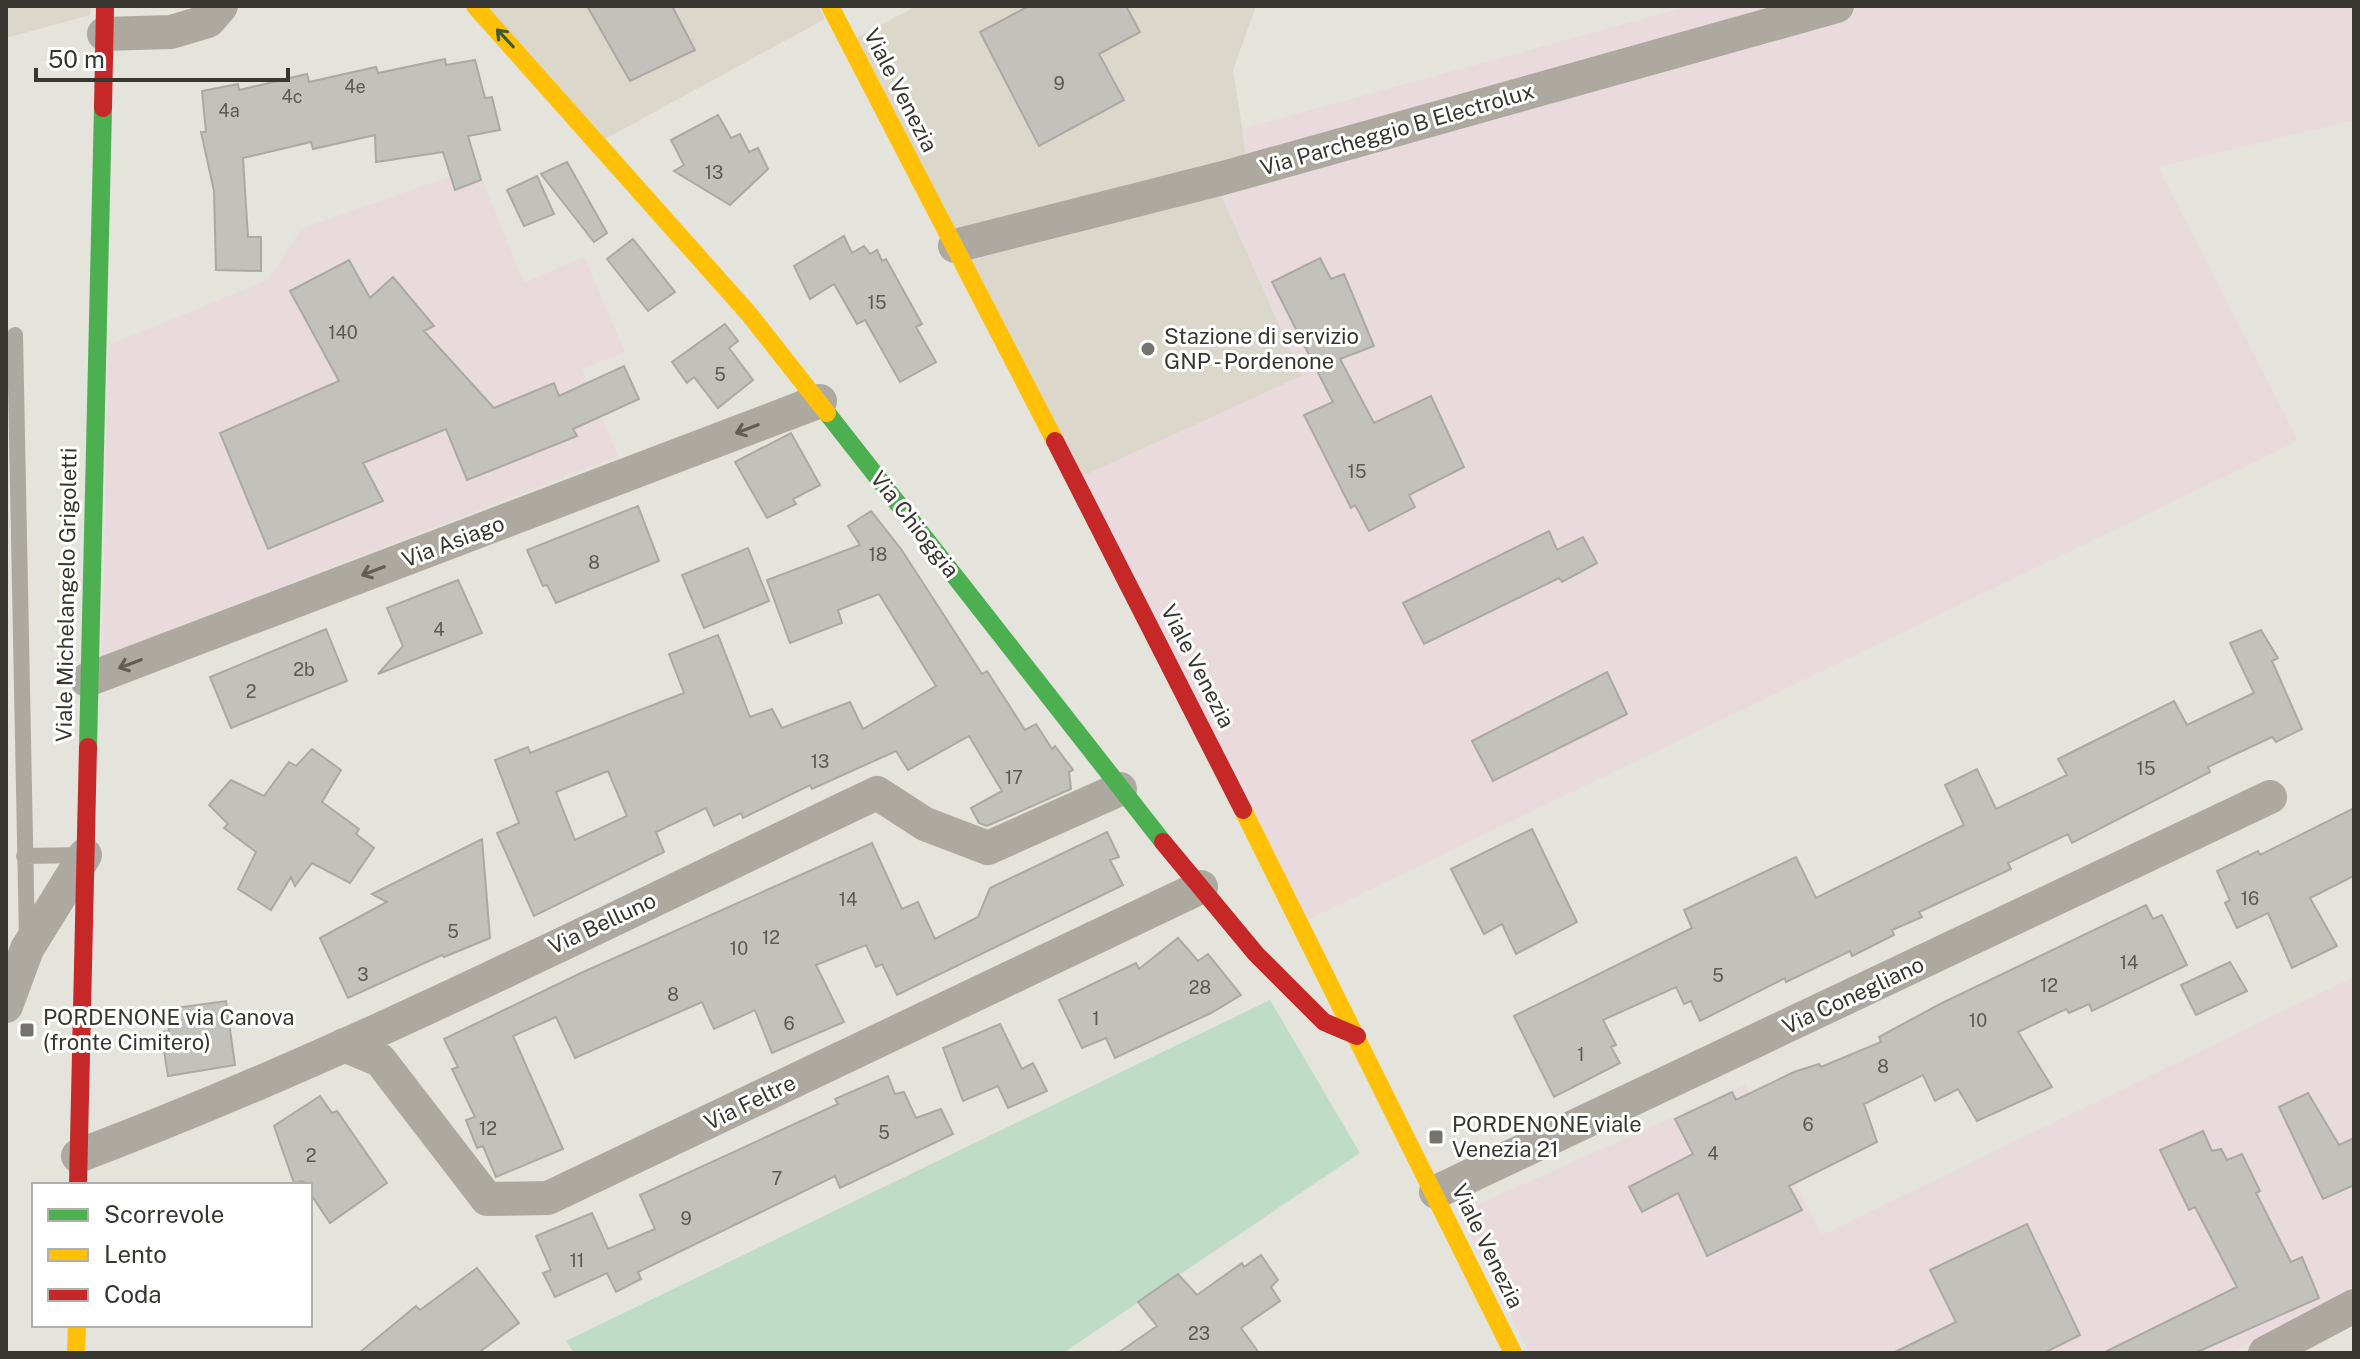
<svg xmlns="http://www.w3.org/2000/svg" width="2360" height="1359" font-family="'Public Sans',sans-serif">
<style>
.built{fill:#dbd8cb}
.industrial{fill:#e8dadd}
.green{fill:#bfdcc7}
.building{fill:#c2c1bc;stroke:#aaa9a4;stroke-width:2;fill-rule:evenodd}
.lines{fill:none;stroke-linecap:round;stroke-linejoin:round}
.lane{stroke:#ada9a0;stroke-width:16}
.street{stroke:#ada9a0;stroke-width:34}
.fast{stroke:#4caf50;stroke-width:18}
.slow{stroke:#ffc107;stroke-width:18}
.jam{stroke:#c62828;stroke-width:18}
.oneway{stroke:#3e5a3a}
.oneway2{stroke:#615e58}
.poi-dot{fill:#74736d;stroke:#fff;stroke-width:3}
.labels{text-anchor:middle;stroke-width:6;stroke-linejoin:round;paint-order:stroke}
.number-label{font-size:18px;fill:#5a5954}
.street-label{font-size:22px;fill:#383631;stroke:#fff}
.poi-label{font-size:22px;fill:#383631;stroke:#fff;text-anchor:start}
</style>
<rect width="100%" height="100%" fill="#e4e3dc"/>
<path class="built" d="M 6,6 L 91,6 L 90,15 L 6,38 Z
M 484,6 L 818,6 L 825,19 L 605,139 Z
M 917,6 L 1256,6 L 1233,70 L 1247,159 L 1210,170 L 1302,376 L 1083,476 L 856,38 Z"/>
<path class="industrial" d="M 1690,6 L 2354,6 L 2354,120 L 2158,167 L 2298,441 L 1309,919 L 1083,476 L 1302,376 L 1210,169 L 1246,159 L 1242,129 Z
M 477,167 L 524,283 L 584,257 L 625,352 L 581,369 L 618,456 L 102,656 L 109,345 L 268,280 L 301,229 Z
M 2354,977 L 2354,1288 L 2230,1353 L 1529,1353 L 1459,1213 L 1745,1085 L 1822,1235 Z"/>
<path class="green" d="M 1270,1000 L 1360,1153 L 1063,1353 L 574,1353 L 566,1341 Z"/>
<path class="building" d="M 587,6 L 672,6 L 695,50 L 630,81 Z
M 1029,6 L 1126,6 L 1140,32 L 1099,54 L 1124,100 L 1039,146 L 980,32 Z
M 445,59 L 446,65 L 475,60 L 485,98 L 492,97 L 500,130 L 468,136 L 481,180 L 455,190 L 443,152 L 376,162 L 375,135 L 313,149 L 311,142 L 243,158 L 248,237 L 261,237 L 261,271 L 216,270 L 214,191 L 201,132 L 206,132 L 202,91 L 238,84 L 239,90 L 307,74 L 309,82 L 376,67 L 378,73 Z
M 718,115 L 731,138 L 740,134 L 749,152 L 758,148 L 768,169 L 730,205 L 674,171 L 684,165 L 671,140 Z
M 567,162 L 607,233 L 594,242 L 541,174 Z
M 537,176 L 554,214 L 524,226 L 507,190 Z
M 844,236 L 852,253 L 864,246 L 870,254 L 877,250 L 882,261 L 886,259 L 922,324 L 916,327 L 936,362 L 900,382 L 865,320 L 857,324 L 834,284 L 810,299 L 794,266 Z
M 633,239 L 675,292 L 648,311 L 607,259 Z
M 1320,258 L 1331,279 L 1344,274 L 1374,346 L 1340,359 L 1374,423 L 1431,396 L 1464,467 L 1409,495 L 1415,507 L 1369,531 L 1355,505 L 1351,508 L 1304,415 L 1333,402 L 1272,282 Z
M 349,260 L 370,298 L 393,277 L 434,326 L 424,331 L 494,408 L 554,383 L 559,396 L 624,366 L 639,399 L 573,429 L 577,436 L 467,480 L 446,429 L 363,463 L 383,501 L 268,549 L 220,433 L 339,381 L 290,291 Z
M 725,324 L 738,341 L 729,348 L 753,380 L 718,408 L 694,377 L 687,383 L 672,362 Z
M 791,433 L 820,485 L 793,499 L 796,504 L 767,518 L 735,462 Z
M 638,506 L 659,561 L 556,603 L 547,585 L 543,586 L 527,550 Z
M 871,511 L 901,549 L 982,674 L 987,671 L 1025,730 L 1036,724 L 1052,749 L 1055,746 L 1073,770 L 1069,772 L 1071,789 L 987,826 L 979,823 L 971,808 L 1002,791 L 969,736 L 908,770 L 896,751 L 812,789 L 810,785 L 743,818 L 741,813 L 714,826 L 706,808 L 656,832 L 664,852 L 534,916 L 497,833 L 519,823 L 495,760 L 528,747 L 530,753 L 684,693 L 669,654 L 718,635 L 750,717 L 772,709 L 782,728 L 850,702 L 863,729 L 936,686 L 879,594 L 838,610 L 842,623 L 790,643 L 767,580 L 860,545 L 848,526 ZM 608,771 L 627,816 L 575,840 L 556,792 Z
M 1549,531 L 1557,550 L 1583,537 L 1597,563 L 1562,582 L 1559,578 L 1424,644 L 1403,603 Z
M 748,548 L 769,601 L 704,628 L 682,575 Z
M 458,580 L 482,633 L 378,674 L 403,646 L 387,608 Z
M 326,629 L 347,681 L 231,728 L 210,677 Z
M 2261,630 L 2278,658 L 2272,661 L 2302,729 L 2276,742 L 2272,737 L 2208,767 L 2210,772 L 2072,843 L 2068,834 L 2008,863 L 2011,869 L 1919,912 L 1922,917 L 1892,930 L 1894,935 L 1852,956 L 1850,951 L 1786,982 L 1785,978 L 1700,1021 L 1691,1001 L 1684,1004 L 1676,987 L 1603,1020 L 1616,1045 L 1611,1047 L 1620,1063 L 1554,1097 L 1514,1016 L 1692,928 L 1684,910 L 1796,857 L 1816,898 L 1964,825 L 1945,785 L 1977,769 L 1996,809 L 2067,775 L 2058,759 L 2174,701 L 2187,725 L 2254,693 L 2230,643 Z
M 1607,672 L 1627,714 L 1493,781 L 1472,741 Z
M 312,749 L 341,770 L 322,802 L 359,829 L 356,834 L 374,848 L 350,883 L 312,863 L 295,886 L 291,877 L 271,910 L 238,889 L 256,852 L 224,828 L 228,824 L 209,805 L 231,780 L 264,796 L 289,762 L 296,766 Z
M 2354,808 L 2354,876 L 2310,898 L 2337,946 L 2292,968 L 2268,913 L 2237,928 L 2225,903 L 2230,900 L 2217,871 L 2258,851 L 2260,855 Z
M 1532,829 L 1577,922 L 1516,954 L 1502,924 L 1484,934 L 1451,869 Z
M 1107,832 L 1119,857 L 1110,860 L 1123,885 L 897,995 L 882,964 L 876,967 L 866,945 L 816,965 L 844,1022 L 772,1053 L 755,1010 L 714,1029 L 702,1002 L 575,1058 L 556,1017 L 513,1036 L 563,1149 L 496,1177 L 483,1146 L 477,1148 L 466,1120 L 475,1117 L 452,1069 L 458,1067 L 444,1039 L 581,973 L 872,843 L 902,909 L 918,902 L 935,939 L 978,917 L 990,888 Z
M 482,839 L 490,938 L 444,957 L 442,955 L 348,998 L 320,938 L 387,902 L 372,894 Z
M 2146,905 L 2153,919 L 2162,915 L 2187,965 L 2092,1011 L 2089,1004 L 2069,1013 L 2066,1009 L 2018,1032 L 2052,1087 L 1977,1121 L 1958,1089 L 1935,1101 L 1923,1075 L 1864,1104 L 1877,1142 L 1789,1186 L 1802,1210 L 1707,1256 L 1678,1193 L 1642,1212 L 1629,1187 L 1693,1154 L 1675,1119 L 1732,1092 L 1736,1100 L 1794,1072 L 1819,1064 L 1821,1067 L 1881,1042 L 1879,1037 L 1940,1004 Z
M 1178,938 L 1198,961 L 1208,954 L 1241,995 L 1211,1013 L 1115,1058 L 1106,1038 L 1082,1048 L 1059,1000 L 1136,963 L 1139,969 Z
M 2230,962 L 2247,991 L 2196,1015 L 2181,985 Z
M 226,1001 L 235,1065 L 168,1076 L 161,1032 L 169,1031 L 167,1009 Z
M 1000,1024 L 1022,1069 L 1033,1063 L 1047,1091 L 1008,1108 L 998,1086 L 963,1101 L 943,1048 Z
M 888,1076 L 895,1094 L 904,1092 L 916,1118 L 941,1109 L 953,1134 L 840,1188 L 835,1176 L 638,1272 L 641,1279 L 616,1292 L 607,1273 L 555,1297 L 543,1273 L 551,1270 L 536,1236 L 592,1213 L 608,1249 L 655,1229 L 640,1195 L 838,1104 L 835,1099 Z
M 2308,1093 L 2339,1145 L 2354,1138 L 2354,1185 L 2323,1199 L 2279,1107 Z
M 320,1096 L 332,1113 L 337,1111 L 387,1183 L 330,1223 L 310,1193 L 310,1185 L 302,1181 L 294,1183 L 274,1126 Z
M 2203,1131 L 2212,1151 L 2221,1149 L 2227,1160 L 2242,1154 L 2260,1191 L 2256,1193 L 2291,1262 L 2302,1257 L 2319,1298 L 2195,1353 L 2103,1353 L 2237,1287 L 2195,1207 L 2189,1210 L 2160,1150 Z
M 2027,1224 L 2080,1335 L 2044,1353 L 1893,1353 L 1956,1322 L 1930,1270 Z
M 1261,1255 L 1278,1280 L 1271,1287 L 1280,1301 L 1241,1328 L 1259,1353 L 1118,1353 L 1157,1326 L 1138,1302 L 1178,1274 L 1197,1295 L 1242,1263 L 1244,1267 Z
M 477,1268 L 519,1323 L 478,1353 L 359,1353 L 416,1306 L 420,1310 Z"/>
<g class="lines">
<path class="lane" d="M 15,335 L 27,940
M 24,856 L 83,855"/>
<path class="street" d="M 104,34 L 171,32 L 208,21 L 221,6
M 955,246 L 1223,178 L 1837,6
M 87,680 L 820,401
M 6,1006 L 27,949 L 85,855
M 344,1045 L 380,1060 L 487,1199 L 548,1198 L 1201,887
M 78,1156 C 351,1053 613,918 877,793 L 925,824 L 988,848 L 1120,789
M 1436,1192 L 2270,797
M 2265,1353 L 2354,1306"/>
<path class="fast" d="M 827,413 L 1163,842
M 88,747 L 103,108"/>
<path class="slow" d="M 475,6 L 749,314 L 827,413
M 830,6 L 1055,441
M 1243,810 L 1513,1353
M 76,1353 L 77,1325"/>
<path class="jam" d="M 103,108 L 105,6
M 1055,441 L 1243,810
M 1163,842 L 1256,954 L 1324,1022 L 1357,1036
M 78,1185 L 88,747"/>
</g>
<defs><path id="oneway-shaft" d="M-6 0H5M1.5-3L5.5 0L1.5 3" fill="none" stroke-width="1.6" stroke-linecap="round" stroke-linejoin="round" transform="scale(2)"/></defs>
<use class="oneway" href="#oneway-shaft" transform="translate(505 38) rotate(-133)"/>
<g class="oneway2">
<use href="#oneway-shaft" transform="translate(747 429) rotate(159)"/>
<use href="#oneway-shaft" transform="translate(373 571) rotate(159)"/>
<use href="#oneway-shaft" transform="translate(130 664) rotate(159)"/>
</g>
<g class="poi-dot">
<circle cx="1148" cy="349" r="8"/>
<rect x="19" y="1022" width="16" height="16" rx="4"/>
<rect x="1428" y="1129" width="16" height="16" rx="4"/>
</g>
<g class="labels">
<g class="number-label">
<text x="1059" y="90">9</text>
<text x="355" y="93">4e</text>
<text x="292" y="103">4c</text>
<text x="229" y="117">4a</text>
<text x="714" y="179">13</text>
<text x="877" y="309">15</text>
<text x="343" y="339">140</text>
<text x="720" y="381">5</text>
<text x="1357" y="478">15</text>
<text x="878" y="561">18</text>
<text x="594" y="569">8</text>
<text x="439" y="636">4</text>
<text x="304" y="676">2b</text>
<text x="251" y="698">2</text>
<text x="820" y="768">13</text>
<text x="2146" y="775">15</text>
<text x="1014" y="784">17</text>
<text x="2250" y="905">16</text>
<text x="848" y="906">14</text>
<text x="453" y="938">5</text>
<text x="771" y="944">12</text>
<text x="739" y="955">10</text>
<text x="2129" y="969">14</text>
<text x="363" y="981">3</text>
<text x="1718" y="982">5</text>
<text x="2049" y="992">12</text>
<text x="1200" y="994">28</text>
<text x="673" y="1001">8</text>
<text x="1096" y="1025">1</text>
<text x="1978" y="1027">10</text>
<text x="789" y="1030">6</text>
<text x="1581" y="1061">1</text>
<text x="1883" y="1073">8</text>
<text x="1808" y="1131">6</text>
<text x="488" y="1135">12</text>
<text x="884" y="1139">5</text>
<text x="1713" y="1160">4</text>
<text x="311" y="1162">2</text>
<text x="777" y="1185">7</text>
<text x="686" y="1225">9</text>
<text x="577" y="1267">11</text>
<text x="1199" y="1340">23</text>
</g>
<g class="street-label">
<text transform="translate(901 90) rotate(63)" y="8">Viale Venezia</text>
<text transform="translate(1397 129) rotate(-16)" y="8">Via Parcheggio B Electrolux</text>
<text transform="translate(915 524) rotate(52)" y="8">Via Chioggia</text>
<text transform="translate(453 541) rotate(-21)" y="8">Via Asiago</text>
<text transform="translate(66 595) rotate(-89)" y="8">Viale Michelangelo Grigoletti</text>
<text transform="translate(1198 666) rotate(63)" y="8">Viale Venezia</text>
<text transform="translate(602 923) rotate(-25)" y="8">Via Belluno</text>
<text transform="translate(1853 995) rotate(-25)" y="8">Via Conegliano</text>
<text transform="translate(750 1102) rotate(-26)" y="8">Via Feltre</text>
<text transform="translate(1488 1246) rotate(64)" y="8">Viale Venezia</text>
</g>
<g class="poi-label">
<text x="1164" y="344">Stazione di servizio<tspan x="1164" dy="25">GNP - Pordenone</tspan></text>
<text x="43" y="1025">PORDENONE via Canova<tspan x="43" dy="25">(fronte Cimitero)</tspan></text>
<text x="1452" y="1132">PORDENONE viale<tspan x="1452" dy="25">Venezia 21</tspan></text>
</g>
</g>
<rect width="2360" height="1359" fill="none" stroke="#383631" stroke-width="16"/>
<rect x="32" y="1183" width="280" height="144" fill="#ffffff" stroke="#afafad" stroke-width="2"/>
<rect x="48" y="1209" width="40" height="12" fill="#4caf50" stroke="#afafad" stroke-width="2"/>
<text x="104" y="1223" font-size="24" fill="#383631">Scorrevole</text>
<rect x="48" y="1249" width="40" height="12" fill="#ffc107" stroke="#afafad" stroke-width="2"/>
<text x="104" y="1263" font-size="24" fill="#383631">Lento</text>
<rect x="48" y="1289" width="40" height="12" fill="#c62828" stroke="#afafad" stroke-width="2"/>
<text x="104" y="1303" font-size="24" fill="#383631">Coda</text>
<path d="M36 68v12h252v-12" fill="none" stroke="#383631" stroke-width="4"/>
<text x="48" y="68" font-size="24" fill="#383631" stroke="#ffffff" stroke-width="6" paint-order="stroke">50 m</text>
</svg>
